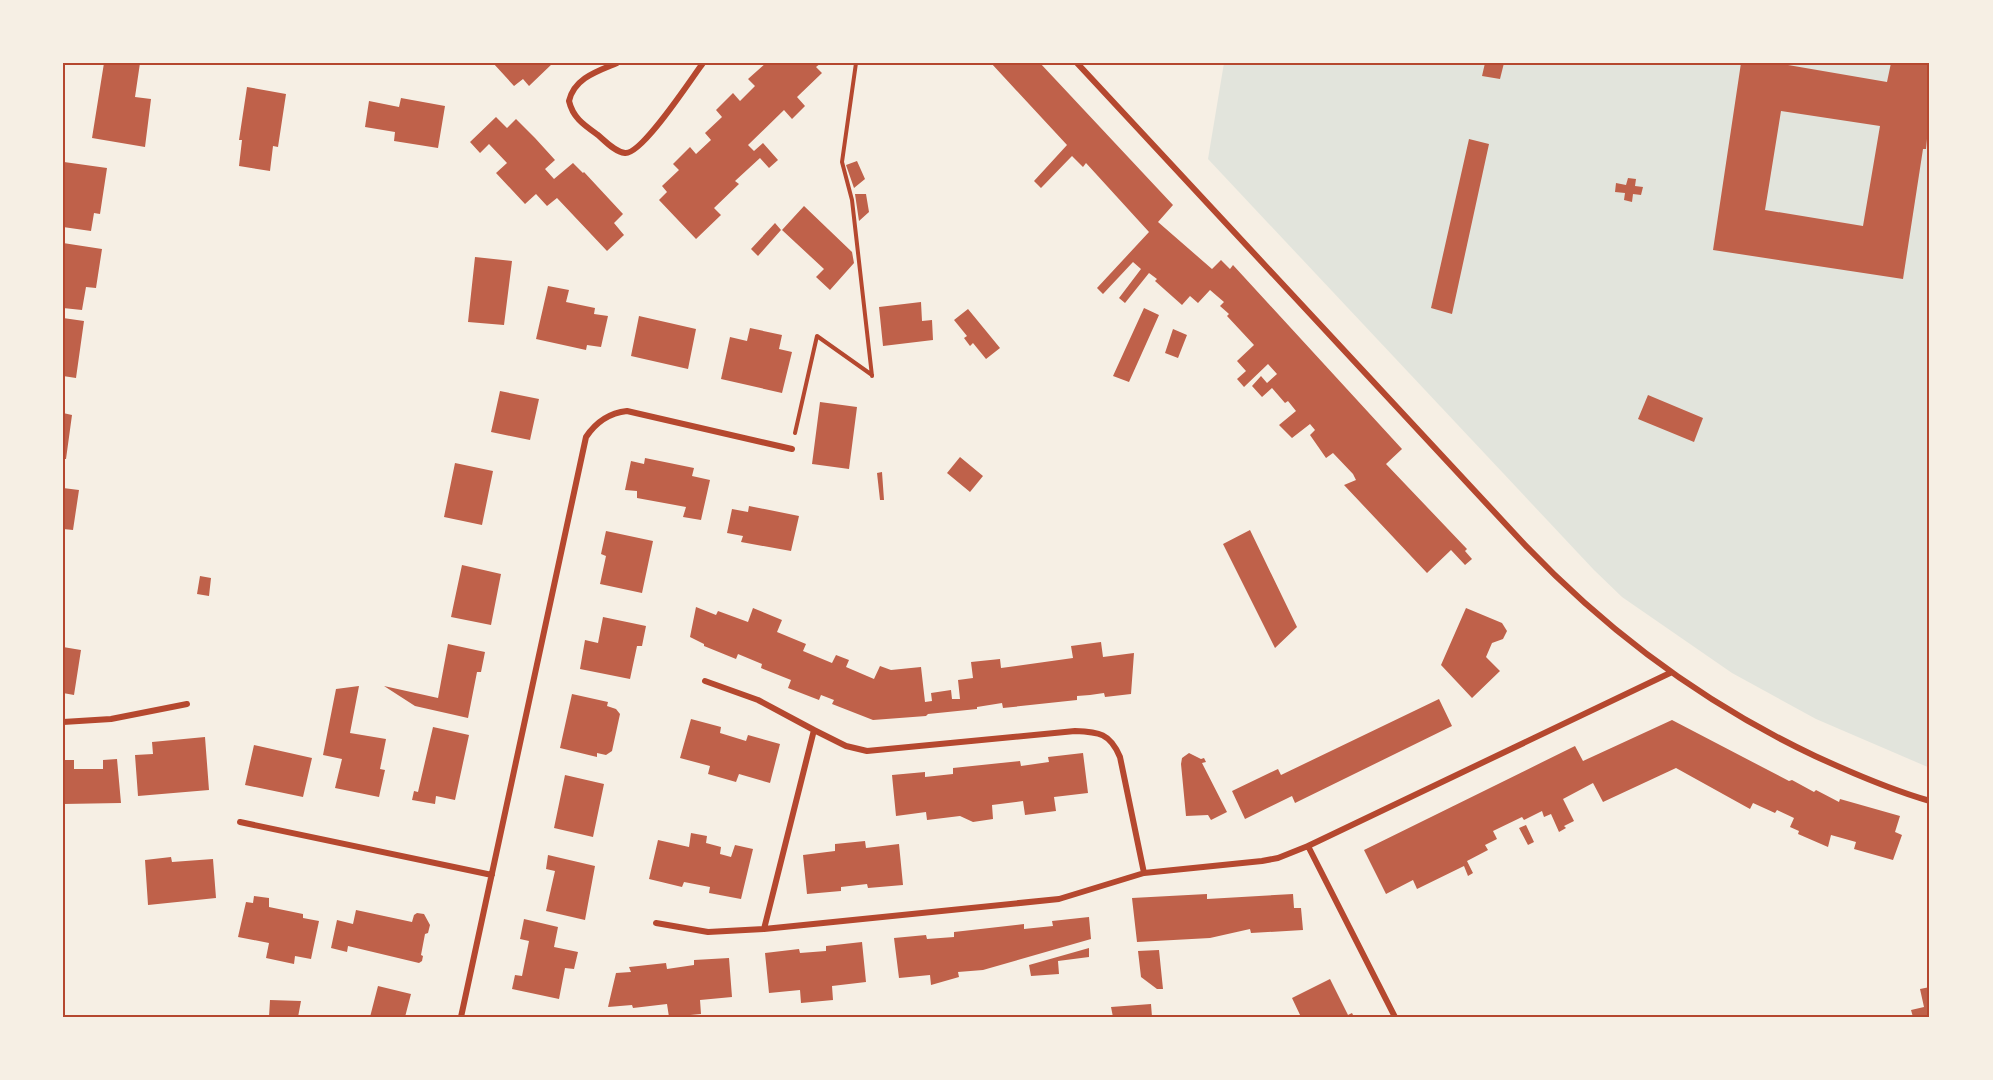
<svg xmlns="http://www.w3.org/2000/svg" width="1993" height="1080" font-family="'Nunito Sans',sans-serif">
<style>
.green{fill:#e2e4dc}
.building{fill:#bf614a;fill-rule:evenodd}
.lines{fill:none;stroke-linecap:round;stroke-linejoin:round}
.path{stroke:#b5482f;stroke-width:4}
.minor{stroke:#b5482f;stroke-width:6}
.neatline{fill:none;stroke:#b5482f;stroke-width:2}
</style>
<rect width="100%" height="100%" fill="#f6efe4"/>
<path class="green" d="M 1224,63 L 1930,63 L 1930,768 L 1816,719 L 1732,673 L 1622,597 L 1594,570 L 1208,159 Z"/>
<path class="building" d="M 104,63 L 140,63 L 135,97 L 151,99 L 145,147 L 92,138 Z
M 493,63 L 553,63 L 529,86 L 523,79 L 514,86 Z
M 766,63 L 821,63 L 816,67 L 822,73 L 797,97 L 805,106 L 792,119 L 784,110 L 748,145 L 754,151 L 763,143 L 778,160 L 769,168 L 760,158 L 735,181 L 739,184 L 714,208 L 721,215 L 696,239 L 659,200 L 667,192 L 662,186 L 679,170 L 673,164 L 690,147 L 696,154 L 711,140 L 705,133 L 722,117 L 716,110 L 733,93 L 740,101 L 755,86 L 748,79 Z
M 991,63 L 1040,63 L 1173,205 L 1158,222 L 1212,269 L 1221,260 L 1230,269 L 1233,265 L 1402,449 L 1386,464 L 1467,549 L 1465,551 L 1472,559 L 1465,565 L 1451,550 L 1427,573 L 1344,485 L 1356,480 L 1353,474 L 1333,453 L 1326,458 L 1310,435 L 1315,430 L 1310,424 L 1292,438 L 1279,425 L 1296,411 L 1288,401 L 1285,403 L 1272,388 L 1262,397 L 1252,386 L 1261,376 L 1267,383 L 1277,374 L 1268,364 L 1244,387 L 1237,379 L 1246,371 L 1237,361 L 1254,345 L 1227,316 L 1229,314 L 1220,306 L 1224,302 L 1210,290 L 1198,303 L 1190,296 L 1182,305 L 1155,281 L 1157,279 L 1149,273 L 1125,303 L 1119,298 L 1141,269 L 1133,262 L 1103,294 L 1097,288 L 1149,232 L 1086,163 L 1083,167 L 1072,156 L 1041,188 L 1034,181 L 1067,145 Z
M 1485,63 L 1504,63 L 1500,79 L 1482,76 Z
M 1741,63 L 1788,63 L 1788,65 L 1887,82 L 1891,63 L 1930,63 L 1930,140 L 1927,139 L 1926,149 L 1923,149 L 1903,279 L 1713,250 ZM 1781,111 L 1880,126 L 1863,226 L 1765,210 Z
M 247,87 L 286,94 L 278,147 L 273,146 L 270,171 L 239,166 L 242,140 L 239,140 Z
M 401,98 L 445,106 L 438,148 L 394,141 L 395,132 L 365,127 L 369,101 L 399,107 Z
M 496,117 L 507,128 L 516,119 L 535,138 L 555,160 L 545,169 L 554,179 L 573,163 L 583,173 L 584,172 L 623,214 L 614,223 L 624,235 L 607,251 L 557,198 L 547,206 L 536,194 L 525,204 L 496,173 L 507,163 L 489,144 L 480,153 L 470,142 Z
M 1469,139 L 1489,144 L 1452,314 L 1431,308 Z
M 857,161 L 865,179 L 854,188 L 846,165 Z
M 64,162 L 107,168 L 100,214 L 94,213 L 91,231 L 63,227 L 65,209 L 63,209 Z
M 1628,178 L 1636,179 L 1635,186 L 1643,187 L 1641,195 L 1633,194 L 1632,202 L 1624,200 L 1625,193 L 1615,192 L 1616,183 L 1626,185 Z
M 855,194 L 866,194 L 869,212 L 859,221 Z
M 804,206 L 852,252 L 854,263 L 830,290 L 816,277 L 824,269 L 782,230 Z
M 775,223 L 781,230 L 758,256 L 751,249 Z
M 63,243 L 102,249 L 96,288 L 86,287 L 82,310 L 63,308 Z
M 475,257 L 512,261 L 504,325 L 468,322 Z
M 548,286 L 569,290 L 566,302 L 595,308 L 594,314 L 608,316 L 601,347 L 587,345 L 586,350 L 536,339 Z
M 921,302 L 922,321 L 932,320 L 933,340 L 883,346 L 879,307 Z
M 1144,308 L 1159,315 L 1129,382 L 1113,376 Z
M 968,309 L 1000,348 L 986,359 L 973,343 L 970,346 L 964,338 L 967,336 L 954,320 Z
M 639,316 L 696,329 L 688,369 L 631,356 Z
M 63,318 L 84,321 L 76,378 L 63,376 Z
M 750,328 L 782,335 L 779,349 L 792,352 L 782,393 L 721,379 L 730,337 L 747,341 Z
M 1173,329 L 1187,335 L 1178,358 L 1165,353 Z
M 500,391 L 539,399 L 530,440 L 491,432 Z
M 1648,395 L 1703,418 L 1694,442 L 1638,419 Z
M 820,402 L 857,407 L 849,469 L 812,464 Z
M 63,413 L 72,415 L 66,459 L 63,459 Z
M 960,457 L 983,476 L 970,492 L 947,473 Z
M 645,458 L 694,468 L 692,476 L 710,480 L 701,520 L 683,517 L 686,507 L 637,498 L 637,491 L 625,490 L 631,461 L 644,464 Z
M 455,463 L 493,471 L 482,525 L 444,517 Z
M 882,472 L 884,500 L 880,500 L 877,473 Z
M 63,488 L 79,490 L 73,530 L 63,529 Z
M 749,506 L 799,516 L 791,551 L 741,542 L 743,536 L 727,533 L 732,509 L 748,512 Z
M 1250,530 L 1297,627 L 1275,648 L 1223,544 Z
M 606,531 L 653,541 L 642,593 L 600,584 L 606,556 L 601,554 Z
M 462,565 L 501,574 L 491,625 L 451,617 Z
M 200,576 L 211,578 L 209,596 L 197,594 Z
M 696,607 L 716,615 L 718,611 L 748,622 L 753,608 L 782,620 L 777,632 L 806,644 L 803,651 L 832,663 L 836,655 L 849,660 L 846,667 L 874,679 L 880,666 L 891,670 L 921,667 L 925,702 L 932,701 L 931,693 L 951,690 L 952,699 L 960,699 L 958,680 L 973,678 L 971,662 L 1000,659 L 1001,668 L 1073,658 L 1071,646 L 1101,642 L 1103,657 L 1134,653 L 1131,694 L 1105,697 L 1104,693 L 1090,695 L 1077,696 L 1077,700 L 1003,708 L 1002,703 L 977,707 L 977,709 L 928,714 L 926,716 L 873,720 L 832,704 L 834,700 L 821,695 L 819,700 L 788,688 L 791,680 L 761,668 L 762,664 L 738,654 L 736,659 L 704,646 L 704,644 L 690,637 Z
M 1466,608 L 1502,623 L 1507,631 L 1503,639 L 1492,643 L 1486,657 L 1500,671 L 1472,698 L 1441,665 Z
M 603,617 L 646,626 L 642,646 L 637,646 L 630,679 L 580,669 L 585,640 L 598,643 Z
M 448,644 L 485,652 L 481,672 L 477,672 L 468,718 L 415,706 L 384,686 L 438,698 Z
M 63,647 L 81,650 L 74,695 L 63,693 Z
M 359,686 L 350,733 L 386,739 L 380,769 L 385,770 L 379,797 L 335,788 L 342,759 L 323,755 L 336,689 Z
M 572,694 L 608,702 L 607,706 L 616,709 L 620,714 L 612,751 L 606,755 L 597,753 L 597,757 L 560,748 Z
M 1439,699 L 1452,726 L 1295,803 L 1292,796 L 1245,819 L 1232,791 L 1278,769 L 1281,775 Z
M 691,719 L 721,727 L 720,733 L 746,741 L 748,735 L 780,744 L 770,783 L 739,774 L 736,782 L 708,774 L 710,766 L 680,758 Z
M 1672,720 L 1789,781 L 1792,780 L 1814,792 L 1816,790 L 1839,802 L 1840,799 L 1900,816 L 1895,832 L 1902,835 L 1893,860 L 1854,849 L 1856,842 L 1831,835 L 1828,847 L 1798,834 L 1799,831 L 1790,827 L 1794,818 L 1777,810 L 1775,813 L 1753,803 L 1750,809 L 1676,768 L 1603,802 L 1593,783 L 1563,799 L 1574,821 L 1564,826 L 1566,828 L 1559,832 L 1551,814 L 1544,817 L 1542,811 L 1524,820 L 1522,817 L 1493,831 L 1497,839 L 1485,845 L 1488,850 L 1467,861 L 1473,873 L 1468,876 L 1464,866 L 1417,889 L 1413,880 L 1386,894 L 1364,850 L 1575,746 L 1583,761 Z
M 433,727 L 469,735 L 455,800 L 436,796 L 435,804 L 412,800 L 414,791 L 418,792 Z
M 205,737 L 209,790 L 138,796 L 135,755 L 153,754 L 152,742 Z
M 254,745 L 312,758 L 303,797 L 245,785 Z
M 1083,753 L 1088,793 L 1054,797 L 1056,811 L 1025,815 L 1023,801 L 992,805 L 993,819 L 973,822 L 960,816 L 927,820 L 926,812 L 896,816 L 892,775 L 925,772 L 925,777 L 953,774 L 953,768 L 1020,761 L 1021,766 L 1049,762 L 1048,757 Z
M 1189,753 L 1201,759 L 1204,758 L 1206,762 L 1202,763 L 1227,812 L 1211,820 L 1208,815 L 1186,816 L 1181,764 L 1182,758 Z
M 117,759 L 121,803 L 63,804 L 63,760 L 74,760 L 74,769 L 103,769 L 103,760 Z
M 565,775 L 604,784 L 593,837 L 554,828 Z
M 1526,825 L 1534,842 L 1528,845 L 1519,828 Z
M 691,833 L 707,836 L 706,843 L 721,847 L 720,854 L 731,857 L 735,845 L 753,849 L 741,899 L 709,893 L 710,887 L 684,882 L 682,887 L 649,879 L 658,840 L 689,847 Z
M 865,841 L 866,848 L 899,844 L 903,885 L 868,888 L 867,884 L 841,887 L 841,891 L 807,894 L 803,855 L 835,851 L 835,844 Z
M 548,855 L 595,866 L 585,920 L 546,911 L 555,871 L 546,869 Z
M 171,857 L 172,862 L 213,859 L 216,898 L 148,905 L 145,860 Z
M 1207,894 L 1207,899 L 1293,894 L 1294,908 L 1301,908 L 1303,930 L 1251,933 L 1250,929 L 1210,938 L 1137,942 L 1132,898 Z
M 254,896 L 269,898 L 269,907 L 303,914 L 303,918 L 319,921 L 311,959 L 295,956 L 294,964 L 266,958 L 269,943 L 238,937 L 246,902 L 253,903 Z
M 356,910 L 412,922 L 414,915 L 417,913 L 424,914 L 430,925 L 428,933 L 425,934 L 421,955 L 423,956 L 422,961 L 419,963 L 348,946 L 347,952 L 331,948 L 337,920 L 353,924 Z
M 1089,917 L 1091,939 L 983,970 L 958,972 L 959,977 L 931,985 L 930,975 L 899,978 L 894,938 L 926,935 L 927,939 L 954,937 L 954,932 L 1024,924 L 1024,929 L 1053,926 L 1052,921 Z
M 524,919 L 558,927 L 554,947 L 578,952 L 574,969 L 565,968 L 559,999 L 512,989 L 515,975 L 522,976 L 529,941 L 520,939 Z
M 862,942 L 866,982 L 832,986 L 833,1000 L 801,1003 L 800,990 L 769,993 L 765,953 L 799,949 L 800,953 L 826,951 L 826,946 Z
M 1089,948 L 1089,957 L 1058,961 L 1059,974 L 1031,976 L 1029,965 Z
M 1159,950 L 1163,989 L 1157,989 L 1141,977 L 1138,951 Z
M 729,958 L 732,997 L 700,1000 L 701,1014 L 669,1017 L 667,1004 L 633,1008 L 632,1005 L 608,1007 L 616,973 L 631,972 L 629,967 L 666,963 L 667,969 L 694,965 L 694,960 Z
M 1330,979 L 1348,1015 L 1352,1013 L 1354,1017 L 1301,1017 L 1292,998 Z
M 378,986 L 411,994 L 405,1017 L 370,1017 Z
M 1930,987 L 1930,1017 L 1913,1017 L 1911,1010 L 1924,1007 L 1920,989 Z
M 270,1000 L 301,1001 L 298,1017 L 269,1017 Z
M 1151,1004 L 1152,1017 L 1113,1017 L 1111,1007 Z"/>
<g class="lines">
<path class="path" d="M 856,63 L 842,162 L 852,200 L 872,376
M 795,433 L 817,336 L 872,375"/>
<path class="minor" d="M 617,63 C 598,71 574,78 569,101 C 573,118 584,125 598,135 C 605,141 615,152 625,153 C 642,155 691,79 703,63
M 1077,63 L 1525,545 C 1609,633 1705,704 1815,756 C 1852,773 1891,790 1930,801
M 705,681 L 758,700 L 814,730
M 63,722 L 111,719 L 187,704
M 240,822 L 492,875
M 1308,846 L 1395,1017
M 1144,873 L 1120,757 C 1110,733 1099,732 1075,731 L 867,751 L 846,746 L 814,730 L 764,929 L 1059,899 L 1144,873 L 1262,861 L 1278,858 L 1308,846 L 1670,673
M 656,923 L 708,932 L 764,929
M 461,1017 L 586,437 C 596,422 609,413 627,411 L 792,449"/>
</g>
<rect width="1993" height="1080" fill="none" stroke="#f6efe4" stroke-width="129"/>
<rect x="64" y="64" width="1864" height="952" class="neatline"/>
</svg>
